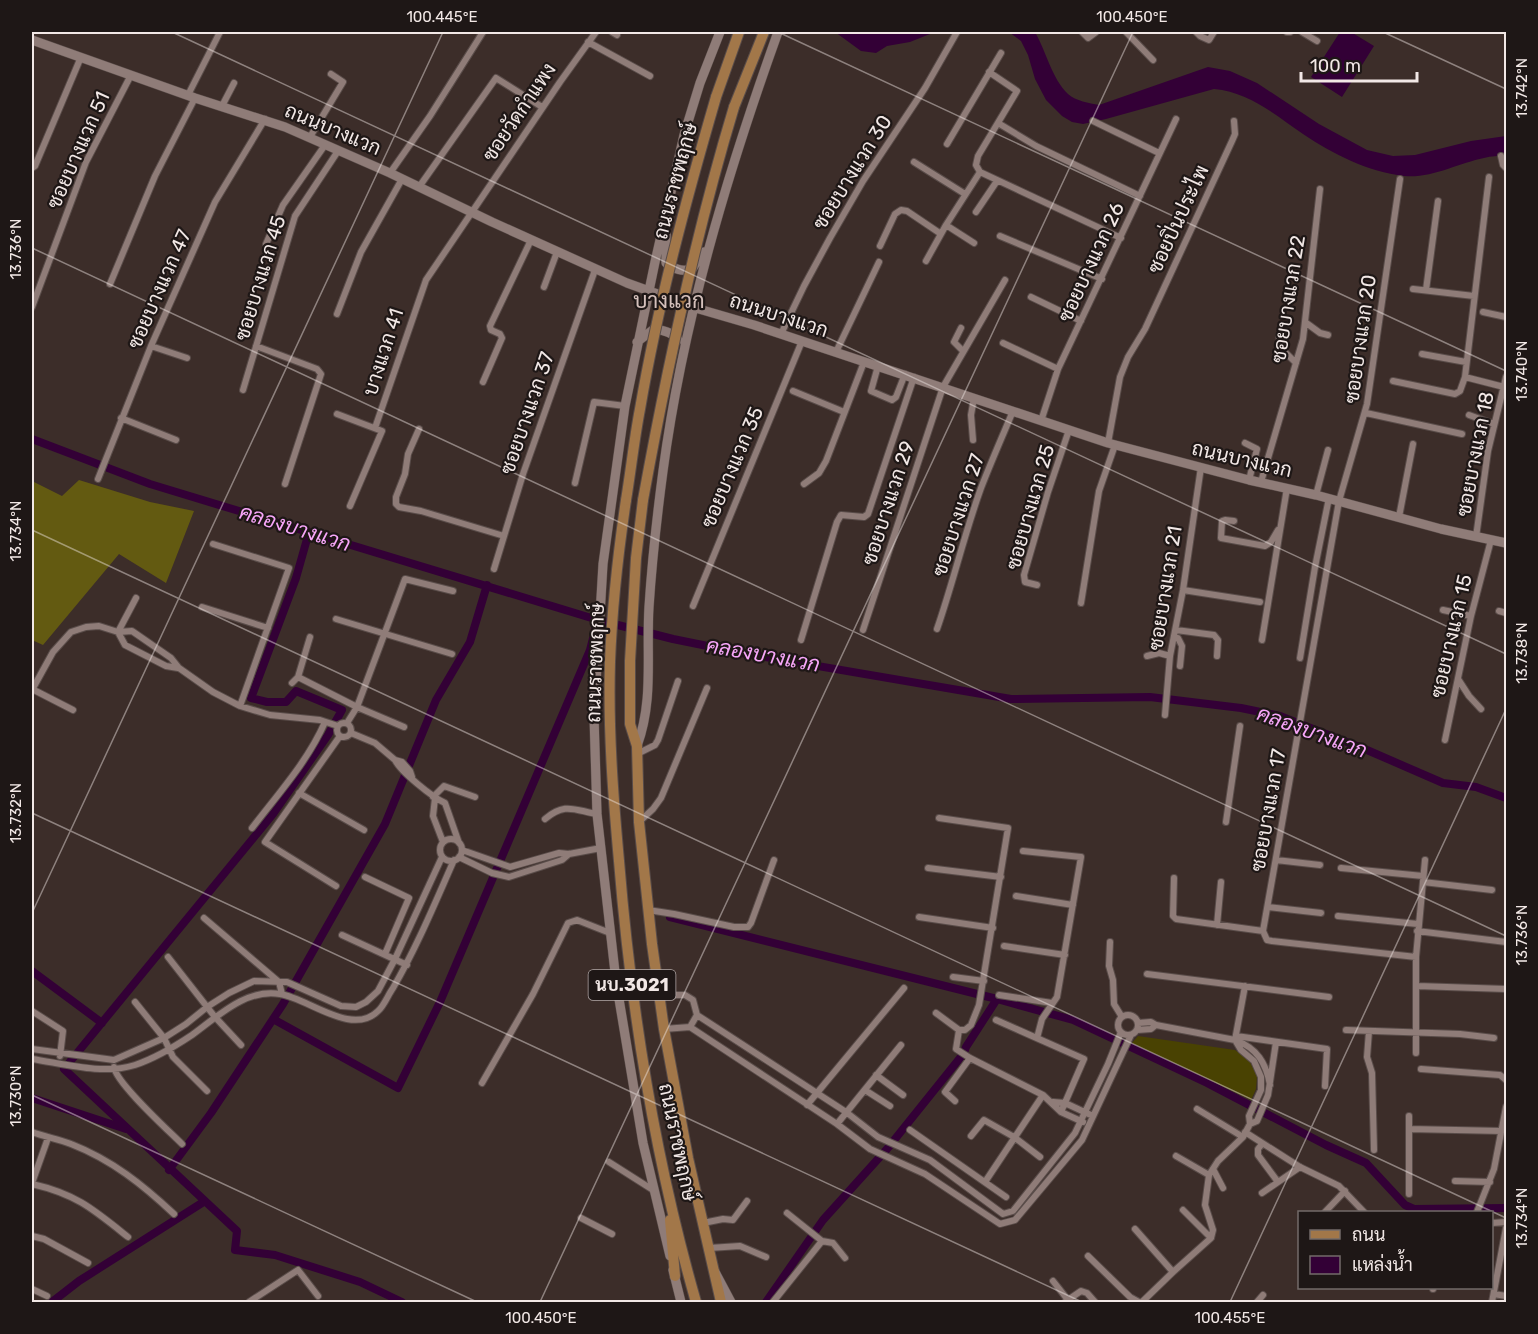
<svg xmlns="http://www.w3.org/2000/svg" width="1538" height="1334" font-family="Rubik,Sarabun,sans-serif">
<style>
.green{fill:#494202}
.forest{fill:#635a11}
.water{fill:#330036}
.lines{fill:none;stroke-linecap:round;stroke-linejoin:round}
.canal{stroke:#330036;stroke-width:8}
.street-casing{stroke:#594c49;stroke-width:8}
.secondary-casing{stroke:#594c49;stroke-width:10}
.primary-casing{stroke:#594c49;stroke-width:12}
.street{stroke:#8f7c78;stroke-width:6}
.secondary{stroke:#8f7c78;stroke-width:9}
.primary{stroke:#a27749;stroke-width:10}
.primary-bridge-casing{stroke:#594c49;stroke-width:12;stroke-linecap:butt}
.primary-bridge{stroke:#a27749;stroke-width:10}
.ticks{fill:none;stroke:#f2e8e6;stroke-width:1.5;stroke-opacity:0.45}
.labels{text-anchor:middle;stroke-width:4.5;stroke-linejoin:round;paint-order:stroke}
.shield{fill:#1e1716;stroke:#b2a9a8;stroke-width:1.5}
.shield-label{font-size:18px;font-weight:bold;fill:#f2e8e6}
.street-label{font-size:20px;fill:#f2e8e6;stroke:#1e1716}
.water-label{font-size:21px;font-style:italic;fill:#f7a6f9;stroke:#1e1716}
.quarter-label{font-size:22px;fill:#d5c1bc;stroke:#1e1716}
.neatline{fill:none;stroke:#f2e8e6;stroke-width:2}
.ticks-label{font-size:15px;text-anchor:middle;fill:#f2e8e6}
</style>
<rect width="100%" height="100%" fill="#3c2d29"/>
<path class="green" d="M 1138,1036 L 1235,1050 L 1249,1060 L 1257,1076 L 1256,1089 L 1251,1100 L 1132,1043 Z"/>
<path class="forest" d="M 79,480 L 150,502 L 194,511 L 166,583 L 119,554 L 43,645 L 32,640 L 32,481 L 62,496 Z"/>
<path class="water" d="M 835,32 L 935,32 L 910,42 L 887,46 L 876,53 L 861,51 Z
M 1009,32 L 1035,32 C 1046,51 1052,79 1068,94 C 1076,101 1089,103 1099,105 L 1208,67 L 1230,71 L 1257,83 L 1319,124 L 1367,150 L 1393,156 L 1415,155 L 1471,141 L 1506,136 L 1506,155 C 1499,156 1491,156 1484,158 C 1459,163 1430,179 1404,176 C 1368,172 1333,154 1303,134 C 1275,115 1249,92 1214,89 L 1106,119 L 1083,124 L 1072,122 L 1062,116 L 1046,100 L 1035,79 L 1028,55 L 1021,41 Z
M 1340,32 L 1351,32 L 1374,46 L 1342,97 L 1311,77 Z"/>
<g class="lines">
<path class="canal" d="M 32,439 L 150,484 L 598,620 L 673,639 L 747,654 L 1011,699 L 1150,697 L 1241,708 L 1280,716 L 1367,750 L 1443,783 L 1476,787 L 1506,798
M 309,532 L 296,578 L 251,698 L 267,702 L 286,702 L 296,691 L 342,710 L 328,735 L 273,814 L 64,1069 L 237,1231 L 235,1250 L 275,1255 L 360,1282 L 402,1302
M 670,917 L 997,999 L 1073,1020 L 1207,1083 L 1326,1145 L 1366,1163 L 1405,1205 L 1414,1209 L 1506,1208
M 32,971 L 102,1023
M 273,1019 L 398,1088 L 440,1002 L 590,650 L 597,623
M 32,1098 L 126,1129
M 169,1170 L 211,1113 L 283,1004 L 385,824 L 436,700 L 470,642 L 487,585
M 52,1302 L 79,1281 L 205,1201
M 766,1302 L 823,1220 L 887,1149 L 964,1053 L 966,1047 L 997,999"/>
<defs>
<path id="street" d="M 612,32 L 617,35
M 1082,32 L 1088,38 L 1096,32
M 1126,32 L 1153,60
M 1196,32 L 1200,36 L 1209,40 L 1214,32
M 1287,32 L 1290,32
M 1302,32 L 1317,41
M 588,42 L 650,76
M 989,72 L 1017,91 L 978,156 L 976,165 L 980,172 L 1121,238
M 188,95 L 220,32
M 222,106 L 234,83
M 1093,121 L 1159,153
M 998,123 L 1036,146 L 1140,196
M 310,137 L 343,82 L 331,74
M 947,144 L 1001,53
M 1501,156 L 1503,165 L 1506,168
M 914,162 L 965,194
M 32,168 L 35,166 L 81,57
M 390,173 L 430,116 L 483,32
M 1489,177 L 1465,377 L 1504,387
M 1400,179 L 1367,404 L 1339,501 L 1263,931 L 1267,940 L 1272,941 L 1416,957
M 419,187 L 496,78 L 542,107
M 976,212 L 997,181
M 946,225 L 974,243
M 1000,236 L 1102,279
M 266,244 L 283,205 L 325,145
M 880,246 L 895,214 L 901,210 L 907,211 L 941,234
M 926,261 L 946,225 L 980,172
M 110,284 L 155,176 L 195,98
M 544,287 L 557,252
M 1413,289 L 1474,296
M 1426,290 L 1438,201
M 1031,297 L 1081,321
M 32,307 L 86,162 L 131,75
M 1483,312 L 1506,317
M 337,314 L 361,252 L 402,179
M 1305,322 L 1320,333 L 1328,335
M 961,328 L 954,342 L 963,351
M 781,334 L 804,286 L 830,238 L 863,181 L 925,88 L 957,32
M 1279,336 L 1281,348 L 1296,363
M 1003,343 L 1058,369
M 151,346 L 187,358
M 256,346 L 317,369 L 321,374 L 285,484
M 836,352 L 879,262
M 1422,354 L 1466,362
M 878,366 L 871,391 L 892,400 L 896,397 L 905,374
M 1393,381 L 1455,394 L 1460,391 L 1465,377
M 483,382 L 502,338 L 500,334 L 491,330 L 490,326 L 531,240
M 243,390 L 295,216 L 338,151
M 793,391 L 844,412
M 1366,413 L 1462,434
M 337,414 L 382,431 L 350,506
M 1469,415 L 1494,424
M 121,418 L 176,440
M 1041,421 L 1058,369 L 1176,119
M 375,428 L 426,280 L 560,82 L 596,32
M 419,429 L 408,454 L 405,474 L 396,497 L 396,504 L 399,507 L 421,511 L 504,536
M 973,440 L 971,415 L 974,398
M 1108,443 L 1120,377 L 1128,357 L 1145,329 L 1232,141 L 1235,134 L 1234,121
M 1245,443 L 1257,449 L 1249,480
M 98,479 L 151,346 L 215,202 L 265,119
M 1261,482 L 1303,339 L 1320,189
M 575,483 L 594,402 L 625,406
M 804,484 L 819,473 L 826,461 L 864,362
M 1316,495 L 1328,450
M 1399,517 L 1413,444
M 1234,521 L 1225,520 L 1222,521 L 1221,538 L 1265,546 L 1271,542 L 1278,530
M 1476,537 L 1488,451 L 1506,377
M 213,544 L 289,568 L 240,706
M 494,569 L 523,474 L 595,270
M 1037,585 L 1025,582 L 1024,575 L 1048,492 L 1069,430
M 1183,590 L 1260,602
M 1081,603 L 1099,491 L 1115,445
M 693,606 L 802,341
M 202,607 L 268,628
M 1443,610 L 1471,616
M 1499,611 L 1506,613
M 336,619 L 452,654
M 937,629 C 953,583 964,535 981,488 C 991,462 1002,437 1013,411
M 863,630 L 943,387 L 1005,280
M 1176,630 L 1214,635 L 1218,640 L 1217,656
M 118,632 L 125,645 L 166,666 L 178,668
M 118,632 L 136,598
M 1174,638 L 1178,638 L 1182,646 L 1180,666
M 801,640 L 837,522 L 841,515 L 864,517 L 868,514 L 914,377
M 1262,640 L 1287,488
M 1147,656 L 1159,653 L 1170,656
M 1300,658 L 1315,567 L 1329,498
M 298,677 L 357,707 L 404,727
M 1458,679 L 1469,696 L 1481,709
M 292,683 L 298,677 L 310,637
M 32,689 L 73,710
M 32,690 L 53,652 L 71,632 L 86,627 L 99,626 L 118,632 L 132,631 L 171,658 L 179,668 L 213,692 L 240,706 L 270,715 L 320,720 L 338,726
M 1165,715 L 1170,656 L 1183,590 L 1201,467
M337 730a7 7 0 1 1 14 0a7 7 0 1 1-14 0Z
M 347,723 L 357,707 L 405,579 L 453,591
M 351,733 L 375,743 L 395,760 L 402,762 L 410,771 L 412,777
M 1445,740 L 1471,616 L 1491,540
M 637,754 L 655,745 L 658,740 L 678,681
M 395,760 C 401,772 432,797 445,803 L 459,843
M 299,793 L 364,830
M 433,797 L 444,786 L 475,797
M 435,798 L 433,816 L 443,842
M 939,818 L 1008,828 L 979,1005 L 971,1025 L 965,1030 L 959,1030 L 956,1049 L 970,1058 L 1043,1095 L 1061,1112 L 1083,1122
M 545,819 C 565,802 574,810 597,814
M 640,821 L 653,809 L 661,798 L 707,688
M 1226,822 L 1240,726
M 252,828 C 278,794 308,761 325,722
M440 850a11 11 0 1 1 22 0a11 11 0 1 1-22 0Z
M 462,850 L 510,867 L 559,853 L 569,854 L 601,848
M 1023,851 L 1081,857 L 1057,997 L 1042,1019 L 1037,1038
M 459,857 L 492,873 L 509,877 L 562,860 L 569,854
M 1276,860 L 1320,865
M 928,868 L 1001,877
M 1341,868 L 1423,876
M 365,877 L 409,898 L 385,954
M 1174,878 L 1173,916 L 1176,919 L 1263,931
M 1423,882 L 1492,890
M 336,886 L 265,842 L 340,736
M 1016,896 L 1073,905
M 1268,907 L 1321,913
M 648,910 L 674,914 L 734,927 L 748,927 L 751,923 L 774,860
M 1338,916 L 1418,924
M 919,917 L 993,928
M 204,918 L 279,982 L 282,994
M 1217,925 L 1221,882
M 1417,931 L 1506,942
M 342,935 L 407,965
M 1110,942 L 1109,966 L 1113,980 L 1114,1004 L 1122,1017
M 1004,946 L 1065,955
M 168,957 L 215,1017 L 241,1045
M 1147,974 L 1329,997
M 953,977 L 984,981
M 1417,986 L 1506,989
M 659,995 L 685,995 L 693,1000 L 697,1015 L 690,1027 L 664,1029
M 999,995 L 1052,1003
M 135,1002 L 164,1038 L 173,1057 L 207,1091
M 32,1011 L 63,1031 L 60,1056
M 936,1013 L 959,1030
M1118 1025a10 10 0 1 1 20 0a10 10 0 1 1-20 0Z
M 697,1015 L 846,1112 L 878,1137 L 930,1160 L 1003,1214 L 1013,1211 L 1075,1133 L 1108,1064 L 1121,1032
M 996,1020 L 1084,1059 L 1061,1112
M 1138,1023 L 1151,1022 L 1156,1025 L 1235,1040 C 1257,1048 1266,1063 1270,1085
M 690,1027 L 837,1124 L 870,1149 L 925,1174 L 1000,1224 L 1015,1220 L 1082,1140 L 1131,1035
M 1137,1030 L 1151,1029 L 1156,1025
M 1346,1030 L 1460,1034 L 1494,1038
M 1369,1031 L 1367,1057 L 1372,1073 L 1374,1150
M 1236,1036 L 1327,1049 L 1325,1086
M 32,1049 L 114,1060 L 164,1038 L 186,1024 L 207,1007 L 229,993 L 254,981 L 287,982 L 341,1006 L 356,1007 L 366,1002 L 378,991 L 395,959 L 442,857
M 1416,1053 L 1416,957 L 1425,860
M 32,1059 C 65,1064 103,1075 135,1065 C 156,1058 174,1047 192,1035 C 217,1017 246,988 280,994 C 308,998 352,1037 378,1011 C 384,1006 388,995 393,988 C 417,947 435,903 454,860
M 114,1067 C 116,1083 168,1130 182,1144
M 1421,1069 L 1500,1075 L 1506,1080
M 876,1075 L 903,1095
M 482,1083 L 533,994 L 568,923 L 577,920 L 610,933
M 865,1090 L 890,1106
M 955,1101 L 945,1092 L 970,1058
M 1053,1102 L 1065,1103 L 1093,1116
M 807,1105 L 904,988
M 1197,1109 L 1243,1137
M 837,1124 L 901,1045
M 1250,1124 L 1257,1121 L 1268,1095 L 1276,1042
M 1409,1129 L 1502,1131
M 910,1130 L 1006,1197
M 32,1132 C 45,1137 59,1139 71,1144 C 112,1160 143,1185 174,1214
M 1245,1132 L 1300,1167 L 1339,1186 L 1364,1212
M 971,1136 L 984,1120 L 1014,1137 L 1040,1157
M 1262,1144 L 1258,1149 L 1258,1155 L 1278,1182
M 1176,1156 L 1209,1175
M 609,1162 L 653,1190
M 1213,1169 L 1223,1188
M 1455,1181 L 1490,1182
M 985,1182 L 1043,1095
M 32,1183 L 48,1138
M 32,1184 C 76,1194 93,1209 128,1237
M 1262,1193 L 1300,1167
M 1409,1194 L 1409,1116
M 1183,1210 L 1211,1238
M 1325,1212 L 1345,1191
M 1477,1212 L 1494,1169 L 1506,1107
M 787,1213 L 822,1241
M 581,1218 L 612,1234
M 703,1223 L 723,1219 L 733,1220 L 747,1201
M 1492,1223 L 1506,1222
M 1135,1229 L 1173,1272
M 32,1236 L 44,1239 L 88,1263
M 709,1248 L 740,1246 L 766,1257
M 1088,1256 L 1130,1297 L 1139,1302
M 1053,1281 L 1068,1300
M 32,1289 L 47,1296
M 1433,1289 L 1433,1288
M 1494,1294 L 1506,1296
M 249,1302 L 298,1270 L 318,1296
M 773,1302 L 822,1241 L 833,1243 L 845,1258
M 1065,1302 L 1081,1291 L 1087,1293 L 1095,1302
M 1142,1302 L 1173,1272 L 1211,1238 L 1213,1230 L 1205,1205 L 1209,1175 L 1218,1161 L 1243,1137 L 1250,1124 L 1249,1116 L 1261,1090 L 1261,1077 L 1254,1061 L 1241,1050 L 1235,1040 L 1245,986
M 1257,1302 L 1263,1295
M 1492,1302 L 1506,1228"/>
<path id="secondary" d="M 32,40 L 195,98 L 285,127 L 390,173 L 492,222 L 627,283 L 699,309 L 754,325 L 1108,443 L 1249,480 L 1316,495 L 1441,529 L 1506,543
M 666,233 L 666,263 C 675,269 681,272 692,269 L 704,252
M 637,342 L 654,329 C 663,330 673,332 678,340
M 637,746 C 654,700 646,655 649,607 C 652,561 657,516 663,471 C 683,321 727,174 778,32
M 670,1256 L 643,1143 L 616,981 L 597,814 L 594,716 L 603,564 L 625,406 L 655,262 L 684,135 L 700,83 L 720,32
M 673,1270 L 681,1302
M 715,1272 L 731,1302"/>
<path id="primary" d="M 716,97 L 739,32
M 734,107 L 764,32
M 626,500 C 618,554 612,608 610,662 C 608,729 613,795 619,861 C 631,1010 655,1159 696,1302
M 643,500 L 636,558 L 630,661 L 630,724 L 637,746 L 639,822 L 652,944 L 664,1029 L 688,1158 L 721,1302
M 670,1220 L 675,1276"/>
</defs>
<use href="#street" class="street-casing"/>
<use href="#secondary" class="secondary-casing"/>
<use href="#primary" class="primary-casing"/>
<use href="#street" class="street"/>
<use href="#secondary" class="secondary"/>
<use href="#primary" class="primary"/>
<defs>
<path id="primary-bridge" d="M 626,500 C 631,470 634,440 640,409 C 658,304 686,200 716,97
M 643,500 C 667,368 695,236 734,107"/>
</defs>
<use href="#primary-bridge" class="primary-bridge-casing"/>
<use href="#primary-bridge" class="primary-bridge"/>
</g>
<path class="ticks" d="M 172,32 L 1506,654M 778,32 L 1506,371M 1383,32 L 1506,89M 32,248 L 1506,936M 32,530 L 1506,1218M 32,813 L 1082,1302M 32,913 L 443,32M 32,1095 L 477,1302M 540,1302 L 1133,32M 1230,1302 L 1506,709"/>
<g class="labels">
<rect class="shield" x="588.5" y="970" width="87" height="30" rx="4.5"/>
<g class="shield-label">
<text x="632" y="991">นบ.3021</text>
</g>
<g class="street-label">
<text transform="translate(519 112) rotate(-56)" y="7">ซอยวัดกำแพง</text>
<text transform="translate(333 129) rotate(23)" y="7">ถนนบางแวก</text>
<text transform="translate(78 150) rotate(-66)" y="7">ซอยบางแวก 51</text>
<text transform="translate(852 172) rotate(-58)" y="7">ซอยบางแวก 30</text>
<text transform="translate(675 181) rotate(-75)" y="7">ถนนราชพฤกษ์</text>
<text transform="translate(1178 219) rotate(-65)" y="7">ซอยปิ่นประไพ</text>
<text transform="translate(1091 262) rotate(-65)" y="7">ซอยบางแวก 26</text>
<text transform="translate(260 278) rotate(-73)" y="7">ซอยบางแวก 45</text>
<text transform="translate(159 289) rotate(-66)" y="7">ซอยบางแวก 47</text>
<text transform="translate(1288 299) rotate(-81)" y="7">ซอยบางแวก 22</text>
<text transform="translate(779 315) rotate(18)" y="7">ถนนบางแวก</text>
<text transform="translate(1360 339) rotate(-82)" y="7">ซอยบางแวก 20</text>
<text transform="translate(383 352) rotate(-72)" y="7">บางแวก 41</text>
<text transform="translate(527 413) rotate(-71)" y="7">ซอยบางแวก 37</text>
<text transform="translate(1475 454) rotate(-79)" y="7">ซอยบางแวก 18</text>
<text transform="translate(1242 459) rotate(13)" y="7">ถนนบางแวก</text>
<text transform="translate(732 467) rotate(-67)" y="7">ซอยบางแวก 35</text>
<text transform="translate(888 503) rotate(-72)" y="7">ซอยบางแวก 29</text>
<text transform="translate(1030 507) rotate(-74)" y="7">ซอยบางแวก 25</text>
<text transform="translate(958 515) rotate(-72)" y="7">ซอยบางแวก 27</text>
<text transform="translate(1165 588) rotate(-81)" y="7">ซอยบางแวก 21</text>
<text transform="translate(1451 636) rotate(-77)" y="7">ซอยบางแวก 15</text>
<text transform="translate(595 663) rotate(-88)" y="7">ถนนราชพฤกษ์</text>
<text transform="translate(1268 810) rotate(-80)" y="7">ซอยบางแวก 17</text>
<text transform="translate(678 1142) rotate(78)" y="7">ถนนราชพฤกษ์</text>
</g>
<g class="water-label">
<text transform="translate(295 528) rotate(17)" y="7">คลองบางแวก</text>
<text transform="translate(763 655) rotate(10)" y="7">คลองบางแวก</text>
<text transform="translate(1312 732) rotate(20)" y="7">คลองบางแวก</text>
</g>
<g class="quarter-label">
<text x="669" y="308">บางแวก</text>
</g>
</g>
<rect width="1538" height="1334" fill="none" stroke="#1e1716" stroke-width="66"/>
<rect x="1298" y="1211" width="195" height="78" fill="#1e1716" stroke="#736b69" stroke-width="1.5"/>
<rect x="1310" y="1230" width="30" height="9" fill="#a27749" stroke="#736b69" stroke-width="1.5"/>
<text x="1352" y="1241" font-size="18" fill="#f2e8e6">ถนน</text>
<rect x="1310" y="1256" width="30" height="18" fill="#330036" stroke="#736b69" stroke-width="1.5"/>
<text x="1352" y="1271" font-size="18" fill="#f2e8e6">แหล่งน้ำ</text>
<path d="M1301 72v9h116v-9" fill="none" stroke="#f2e8e6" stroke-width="3"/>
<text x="1310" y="72" font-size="18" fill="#f2e8e6" stroke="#1e1716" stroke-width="4.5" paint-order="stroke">100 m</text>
<rect x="33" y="33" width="1472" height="1268" class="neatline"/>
<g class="ticks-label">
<text x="442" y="22">100.445°E</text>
<text x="1132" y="22">100.450°E</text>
<text transform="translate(1522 88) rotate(-90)" y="5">13.742°N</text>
<text transform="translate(16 249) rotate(-90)" y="5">13.736°N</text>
<text transform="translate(1522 371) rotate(-90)" y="5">13.740°N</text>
<text transform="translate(16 531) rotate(-90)" y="5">13.734°N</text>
<text transform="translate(1522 653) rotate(-90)" y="5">13.738°N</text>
<text transform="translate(16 813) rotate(-90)" y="5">13.732°N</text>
<text transform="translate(1522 935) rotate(-90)" y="5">13.736°N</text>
<text transform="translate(16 1096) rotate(-90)" y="5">13.730°N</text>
<text transform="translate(1522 1218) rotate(-90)" y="5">13.734°N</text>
<text x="541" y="1323">100.450°E</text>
<text x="1230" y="1323">100.455°E</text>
</g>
</svg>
